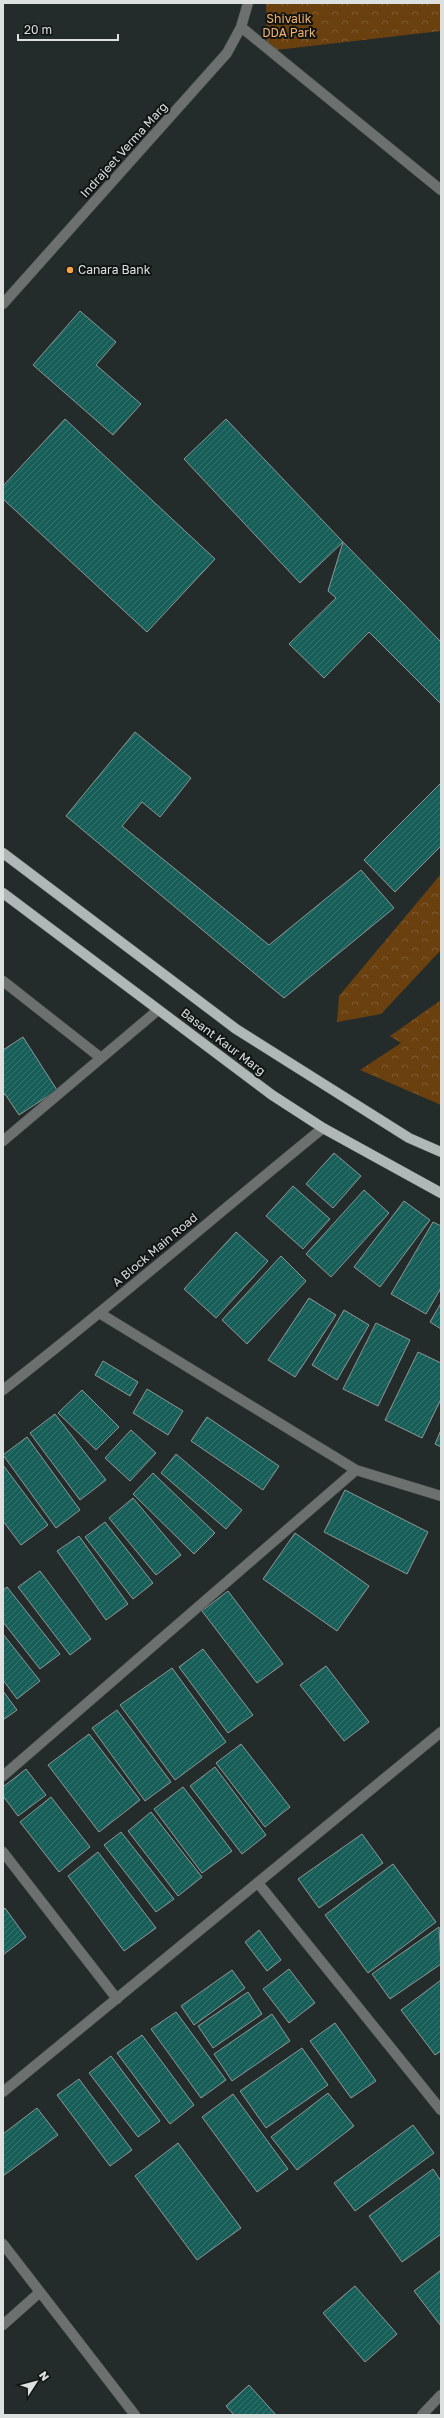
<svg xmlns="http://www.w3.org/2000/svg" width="444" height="2418" font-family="'Golos Text',sans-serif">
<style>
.park{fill:url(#park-crowns)}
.building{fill:url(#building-hatch);stroke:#8e9897}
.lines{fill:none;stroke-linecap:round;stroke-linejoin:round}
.minor-casing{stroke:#414948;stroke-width:11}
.major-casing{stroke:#414948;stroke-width:11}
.minor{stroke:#6c7170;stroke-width:10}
.major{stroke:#afb8b6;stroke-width:10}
.poi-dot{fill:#f6a248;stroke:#101413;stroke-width:1.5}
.labels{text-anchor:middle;stroke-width:4;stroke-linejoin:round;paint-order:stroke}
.park-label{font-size:12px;fill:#f6b16e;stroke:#101413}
.street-label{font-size:12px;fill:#dce1e0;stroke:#101413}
.poi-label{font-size:12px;fill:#dce1e0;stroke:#101413;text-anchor:start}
</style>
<defs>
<pattern id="park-crowns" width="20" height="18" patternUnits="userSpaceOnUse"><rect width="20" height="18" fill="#6a400f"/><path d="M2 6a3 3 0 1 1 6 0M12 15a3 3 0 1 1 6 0" fill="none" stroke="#7f5b32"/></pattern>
<pattern id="building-hatch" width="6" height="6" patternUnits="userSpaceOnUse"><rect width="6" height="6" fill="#165e57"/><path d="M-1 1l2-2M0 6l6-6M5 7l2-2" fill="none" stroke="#37756f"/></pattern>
</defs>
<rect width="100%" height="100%" fill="#242c2b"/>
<path class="park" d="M 266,3 L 441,3 L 441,31 L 267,51 Z
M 441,874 L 441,950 L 381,1014 L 337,1022 L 339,996 Z
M 441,1000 L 441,1105 L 360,1070 L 401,1043 L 390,1036 Z"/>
<path class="building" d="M 80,311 L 116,342 L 96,365 L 141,404 L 113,435 L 33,365 Z
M 65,419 L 215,559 L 147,632 L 3,499 L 3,486 Z
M 226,419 L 343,542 L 300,583 L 184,459 Z
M 343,542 L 441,642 L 441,704 L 369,632 L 324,678 L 289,644 L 336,598 L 328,591 Z
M 135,732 L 191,778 L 160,817 L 142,802 L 122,826 L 269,945 L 361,870 L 394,908 L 284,998 L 66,816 Z
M 441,783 L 441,846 L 395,892 L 364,860 Z
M 23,1037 L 57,1090 L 19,1115 L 5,1094 L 3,1095 L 3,1050 Z
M 334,1153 L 361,1176 L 333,1208 L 306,1184 Z
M 293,1186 L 330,1219 L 303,1249 L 266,1216 Z
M 364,1190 L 389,1213 L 331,1277 L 306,1254 Z
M 404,1201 L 430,1220 L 380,1287 L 354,1267 Z
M 433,1222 L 441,1226 L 441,1288 L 426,1314 L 391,1294 Z
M 236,1232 L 268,1261 L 216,1318 L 184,1289 Z
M 281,1256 L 306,1281 L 247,1344 L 222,1320 Z
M 309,1298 L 336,1315 L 295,1377 L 268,1360 Z
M 441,1303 L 441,1329 L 430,1322 Z
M 344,1310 L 369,1325 L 337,1380 L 312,1365 Z
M 376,1323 L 410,1340 L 378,1406 L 343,1389 Z
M 418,1352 L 441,1363 L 441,1399 L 422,1438 L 385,1420 Z
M 103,1361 L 138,1382 L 130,1396 L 95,1375 Z
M 147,1389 L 183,1411 L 168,1435 L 133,1413 Z
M 82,1390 L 119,1427 L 96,1450 L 58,1413 Z
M 55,1414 L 106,1480 L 80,1500 L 30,1433 Z
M 207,1417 L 279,1466 L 263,1490 L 191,1441 Z
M 131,1430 L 156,1453 L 130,1481 L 105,1458 Z
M 441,1430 L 441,1447 L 435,1444 Z
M 27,1437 L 80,1510 L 56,1528 L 3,1455 Z
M 176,1454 L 242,1510 L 226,1529 L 161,1473 Z
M 3,1465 L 48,1525 L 21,1545 L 3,1521 Z
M 153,1473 L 215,1533 L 194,1554 L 133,1494 Z
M 345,1490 L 428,1532 L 407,1574 L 324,1532 Z
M 133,1498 L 181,1555 L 156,1575 L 109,1518 Z
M 105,1522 L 153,1583 L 133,1599 L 85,1537 Z
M 295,1533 L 369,1586 L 337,1631 L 263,1579 Z
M 79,1536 L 128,1604 L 106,1620 L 57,1551 Z
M 40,1571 L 91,1639 L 70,1655 L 18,1587 Z
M 7,1587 L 60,1654 L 40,1669 L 3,1622 L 3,1590 Z
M 228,1591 L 283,1664 L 257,1683 L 202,1611 Z
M 3,1634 L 40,1681 L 17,1699 L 3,1680 Z
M 203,1649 L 253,1715 L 228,1733 L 179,1667 Z
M 326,1666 L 369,1722 L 344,1741 L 300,1685 Z
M 172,1668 L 226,1742 L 175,1780 L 120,1705 Z
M 3,1691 L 17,1710 L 3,1720 Z
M 117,1710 L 171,1782 L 145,1801 L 92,1728 Z
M 89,1734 L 140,1800 L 99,1832 L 48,1765 Z
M 241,1744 L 290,1807 L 265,1827 L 216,1763 Z
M 215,1767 L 266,1835 L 242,1854 L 190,1786 Z
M 26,1769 L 46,1795 L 18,1816 L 3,1796 L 3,1787 Z
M 183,1787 L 232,1851 L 202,1873 L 154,1809 Z
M 51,1797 L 90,1847 L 59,1872 L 20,1822 Z
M 151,1812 L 202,1877 L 178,1896 L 128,1831 Z
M 121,1832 L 174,1899 L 156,1912 L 104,1845 Z
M 362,1834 L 383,1863 L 319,1908 L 298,1879 Z
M 98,1852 L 156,1928 L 124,1951 L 68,1876 Z
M 393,1864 L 436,1922 L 368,1973 L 325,1915 Z
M 5,1908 L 26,1937 L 3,1955 L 3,1910 Z
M 439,1927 L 441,1964 L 390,1999 L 372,1974 Z
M 259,1930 L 281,1960 L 267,1971 L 245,1942 Z
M 289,1969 L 315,2003 L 289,2023 L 263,1989 Z
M 232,1970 L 245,1988 L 194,2025 L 181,2006 Z
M 441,1980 L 441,2051 L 435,2055 L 401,2010 Z
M 248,1992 L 262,2014 L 213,2048 L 198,2026 Z
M 176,2012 L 226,2080 L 201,2098 L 151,2029 Z
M 272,2014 L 290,2041 L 232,2081 L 214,2054 Z
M 335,2023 L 376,2081 L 351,2098 L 310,2041 Z
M 142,2035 L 194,2105 L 170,2124 L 117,2053 Z
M 302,2048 L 328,2085 L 266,2128 L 240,2091 Z
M 111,2056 L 160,2121 L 138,2137 L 89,2073 Z
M 79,2079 L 132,2150 L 110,2166 L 57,2095 Z
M 328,2093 L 354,2126 L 297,2170 L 271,2137 Z
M 233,2094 L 288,2169 L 257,2192 L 202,2117 Z
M 37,2108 L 58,2135 L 3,2176 L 3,2134 Z
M 413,2125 L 434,2153 L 355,2211 L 334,2183 Z
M 178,2143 L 241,2228 L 197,2260 L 135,2176 Z
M 433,2169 L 441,2181 L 441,2234 L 402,2262 L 369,2216 Z
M 441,2270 L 441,2326 L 414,2291 Z
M 355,2286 L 397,2334 L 365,2362 L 323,2313 Z
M 249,2385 L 276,2415 L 234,2415 L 226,2406 Z"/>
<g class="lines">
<defs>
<path id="minor" d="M 241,27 L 441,190
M 3,304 L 227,53 L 241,27 L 248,3
M 3,981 L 101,1058
M 3,1141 L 158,1010
M 101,1314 L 356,1470 L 441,1496
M 3,1390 C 112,1305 216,1215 323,1128
M 3,1776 L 356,1470
M 3,1852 L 117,1999
M 258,1883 L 441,2110
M 3,2092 L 441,1732
M 3,2244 L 135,2415
M 3,2325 L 40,2292
M 422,2415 L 441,2395"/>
<path id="major" d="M 3,853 L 236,1029 L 409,1138 L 441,1152
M 3,893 L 272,1095 L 323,1128 L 441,1193"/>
</defs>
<use href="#minor" class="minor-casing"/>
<use href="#major" class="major-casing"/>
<use href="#minor" class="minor"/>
<use href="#major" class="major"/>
</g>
<circle class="poi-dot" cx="70" cy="270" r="4"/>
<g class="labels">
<g class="park-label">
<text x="289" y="23">Shivalik<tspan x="289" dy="14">DDA Park</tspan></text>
</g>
<g class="street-label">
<text transform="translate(124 150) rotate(-48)" y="4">Indrajeet Verma Marg</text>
<text transform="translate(223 1042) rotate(37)" y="4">Basant Kaur Marg</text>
<text transform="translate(155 1250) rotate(-40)" y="4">A Block Main Road</text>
</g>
<g class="poi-label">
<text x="78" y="274">Canara Bank</text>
</g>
</g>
<rect width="444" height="2418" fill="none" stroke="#dce1e0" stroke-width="8"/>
<g transform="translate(36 2382) rotate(54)" stroke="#101413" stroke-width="3" paint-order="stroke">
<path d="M0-3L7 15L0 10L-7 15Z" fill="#dce1e0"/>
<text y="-6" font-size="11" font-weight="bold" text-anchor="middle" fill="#dce1e0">N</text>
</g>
<path d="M18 34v6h100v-6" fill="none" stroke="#dce1e0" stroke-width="2"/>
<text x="24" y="34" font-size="12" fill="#dce1e0" stroke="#101413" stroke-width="3" paint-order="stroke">20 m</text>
</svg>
